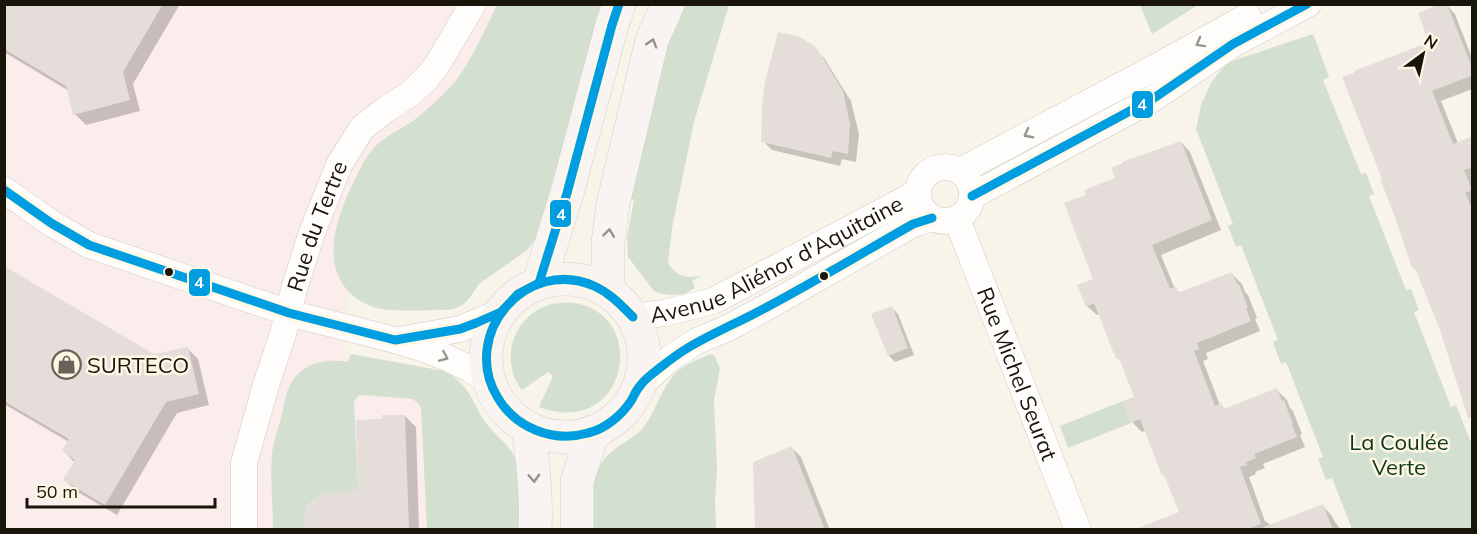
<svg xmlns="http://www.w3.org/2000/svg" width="1477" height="534" font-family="Mulish,sans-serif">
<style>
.industrial{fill:#faedeb}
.green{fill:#d3dfcf}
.shadow{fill:#0003}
.building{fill:#e5ddda}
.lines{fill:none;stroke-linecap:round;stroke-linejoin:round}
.minor-casing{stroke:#cfccc1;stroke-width:27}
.major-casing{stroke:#d3d1cb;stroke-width:34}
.minor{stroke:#fefdfc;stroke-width:26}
.major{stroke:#f9f4f2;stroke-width:33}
.bus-1-casing{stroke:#fef7e3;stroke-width:14}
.bus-1{stroke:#009ee1;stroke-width:9}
.oneway{stroke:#94908a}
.oneway2{stroke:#97958f}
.bus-dot{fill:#19150a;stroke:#fef7e3;stroke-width:2}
.labels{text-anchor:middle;stroke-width:5;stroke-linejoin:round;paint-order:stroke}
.street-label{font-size:22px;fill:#19150a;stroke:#fef7e3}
.poi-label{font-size:22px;fill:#19150a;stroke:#fef7e3;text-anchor:start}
.park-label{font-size:22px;fill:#0c381a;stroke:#fef7e3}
.line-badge{stroke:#fef7e3;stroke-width:2}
.badge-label{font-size:16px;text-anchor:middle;font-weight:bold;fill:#fff}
</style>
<rect width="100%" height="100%" fill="#f8f4e9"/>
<path class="industrial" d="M 4,5 L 508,5 L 469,79 L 356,180 L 344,356 L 427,389 L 446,529 L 5,529 Z"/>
<path class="green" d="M 497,5 L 612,5 L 562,181 L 552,182 L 543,226 L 539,236 L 527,250 L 479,284 L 468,300 L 462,305 L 454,309 L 444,310 C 425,310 384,313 368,305 C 320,282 331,233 348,194 C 355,179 362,163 372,150 C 383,137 399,130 413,121 C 427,110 441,97 453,84 C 472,61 484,31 497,5 Z
M 679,5 L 729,5 L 694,122 L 672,228 L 668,263 C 675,276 687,279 701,276 L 692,281 L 695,288 L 684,294 L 673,295 L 663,294 L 654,291 L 628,257 L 627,237 L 634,200 L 622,197 Z
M 1140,5 L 1198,5 L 1152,34 Z
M 1313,34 L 1329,77 L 1323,80 L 1361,174 L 1366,173 L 1374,194 L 1369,196 L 1406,290 L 1411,289 L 1419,310 L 1414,312 L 1451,407 L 1456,405 L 1472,445 L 1472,529 L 1352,529 L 1332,478 L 1326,480 L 1318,459 L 1323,457 L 1286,362 L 1281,364 L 1273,342 L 1278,340 L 1241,245 L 1236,247 L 1228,226 L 1233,224 L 1196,129 L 1201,105 L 1211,83 L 1220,71 L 1227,64 L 1238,59 Z
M 560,303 C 565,303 570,302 574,303 C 650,314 628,440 539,407 L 553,376 L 548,372 L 522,390 C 517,383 513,377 512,368 C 506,343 521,315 546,306 C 550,304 555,303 560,303 Z
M 351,354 L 444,371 C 454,376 462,383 468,392 C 476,404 480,417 490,428 C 499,438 511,447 516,460 C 522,476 520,495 519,511 L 527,512 L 527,529 L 427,529 L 421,408 L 417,402 L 412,399 L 364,395 L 358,396 L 354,402 L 358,488 L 366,492 C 338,493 299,488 306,529 L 273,530 C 273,505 270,479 272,455 C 273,441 279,427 282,414 C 284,408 284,402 286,396 C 294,366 320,357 348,362 Z
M 711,354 L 714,355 L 720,368 L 714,401 L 717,470 L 715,499 L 716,529 L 587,530 C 590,510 591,483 600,466 C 609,448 628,443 641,430 C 657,413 660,387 678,371 C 687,363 699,359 711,354 Z
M 1123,401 L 1131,423 L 1068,448 L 1060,426 Z"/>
<path class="shadow" d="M 4,4 L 180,4 L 133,84 L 140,111 L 86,125 L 75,114 L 69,91 L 4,52 Z
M 1446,4 L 1455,14 L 1472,58 L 1472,89 L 1441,101 L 1458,143 L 1472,138 L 1472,412 L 1442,330 L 1418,272 L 1414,268 L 1431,43 Z
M 815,49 L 824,58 L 851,101 L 859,134 L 856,162 L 842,159 L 840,166 L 772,150 L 763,141 Z
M 1181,142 L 1190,152 L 1221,230 L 1161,255 L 1175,289 L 1181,294 L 1232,274 L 1242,284 L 1245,292 L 1248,295 L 1257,318 L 1255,319 L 1260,331 L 1206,353 L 1208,359 L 1203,361 L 1220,405 L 1226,410 L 1277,390 L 1287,400 L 1290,408 L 1293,411 L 1302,434 L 1300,435 L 1305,447 L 1263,464 L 1265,468 L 1255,472 L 1256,474 L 1249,477 L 1265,521 L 1272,526 L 1323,506 L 1332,516 L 1335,522 L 1341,530 L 1175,530 L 1181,513 L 1168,479 L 1163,475 L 1146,430 L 1142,432 L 1132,422 L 1136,397 L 1123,364 L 1118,358 L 1100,314 L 1097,315 L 1087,306 L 1095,279 L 1088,196 Z
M 4,267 L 154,356 L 187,348 L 198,359 L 209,405 L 177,413 L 117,515 L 76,491 L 65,480 L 75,463 L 64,451 L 69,442 L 4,404 Z
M 892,308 L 898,314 L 914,355 L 895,362 L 889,356 Z
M 405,416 L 416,427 L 419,530 L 308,530 L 359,490 L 383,420 Z
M 792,448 L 801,457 L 830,530 L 756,530 Z"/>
<path class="building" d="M 4,4 L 163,4 L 123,72 L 130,100 L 73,115 L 66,86 L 4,49 Z
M 1440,4 L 1447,4 L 1473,70 L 1473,75 L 1432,91 L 1453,144 L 1473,136 L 1473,167 L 1464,170 L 1472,190 L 1465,193 L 1473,211 L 1473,417 L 1468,418 L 1440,330 L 1415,268 L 1412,268 L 1394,214 L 1380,179 L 1382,179 L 1342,77 L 1354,73 L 1354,71 L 1429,42 L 1418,13 Z
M 778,32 L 798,36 L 816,47 L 843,91 L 850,124 L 848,154 L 833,151 L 831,158 L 761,142 L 762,106 L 765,82 Z
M 1181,141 L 1212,220 L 1152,245 L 1170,289 L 1176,286 L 1178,293 L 1232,272 L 1237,284 L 1239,284 L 1248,308 L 1246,309 L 1251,321 L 1197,343 L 1199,349 L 1194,351 L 1215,406 L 1221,403 L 1224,409 L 1277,388 L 1282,401 L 1284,400 L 1293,424 L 1292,425 L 1297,437 L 1254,454 L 1256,458 L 1246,462 L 1247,465 L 1240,467 L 1261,524 L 1246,530 L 1139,530 L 1139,528 L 1179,512 L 1164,475 L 1162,476 L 1140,419 L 1131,423 L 1123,401 L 1134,397 L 1119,358 L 1116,359 L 1094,303 L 1086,307 L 1077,285 L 1093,279 L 1064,203 L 1086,195 L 1084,190 L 1115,178 L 1111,168 L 1123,163 L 1122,162 Z
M 4,266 L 154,354 L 188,347 L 199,394 L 166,402 L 105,505 L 63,480 L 75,460 L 62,451 L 69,439 L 4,401 Z
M 892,306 L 908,348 L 888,356 L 871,314 Z
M 382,415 L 405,415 L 409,530 L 304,530 L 306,512 L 311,503 L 318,497 L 325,493 L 358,489 L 356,420 L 382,419 Z
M 792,446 L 825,530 L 755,530 L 753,462 Z
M 1323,504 L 1333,530 L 1262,530 L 1262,528 Z"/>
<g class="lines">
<defs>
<g id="minor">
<circle cx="945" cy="194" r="27"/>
<path d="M 960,171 L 1156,67 L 1248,16"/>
<path d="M 4,190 L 51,223 L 89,245 L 289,313 L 395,340 L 421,348 L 445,357 L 470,369 L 490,382"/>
<path d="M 972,196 L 1154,98 L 1233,44 L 1308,4"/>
<path id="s1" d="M 957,219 L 1078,530"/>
<path id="s2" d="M 633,317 L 664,313 L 713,301 L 906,199 L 917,192"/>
<path d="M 399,340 L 460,329 L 501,312"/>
<path d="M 639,386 L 672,357 L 697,341 L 728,328 L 767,307 L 913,224 L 932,218"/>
<path id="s3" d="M 244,530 L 244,463 L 266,385 L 283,334 L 294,290 L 310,238 L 339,165 L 362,128 L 385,110 L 410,94 L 426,79 L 437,65 L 473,4"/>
</g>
<path id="major" d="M486 358a79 79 0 1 1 158 0a79 79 0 1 1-158 0Z
M 539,283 L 567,193 L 612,25 L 619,4
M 608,292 L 608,243 L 613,204 L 652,40 L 668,4
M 528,427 C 533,461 537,495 535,530
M 577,530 L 577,481 L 593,432"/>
</defs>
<use href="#minor" class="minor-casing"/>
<use href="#major" class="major-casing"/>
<use href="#minor" class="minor"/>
<use href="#major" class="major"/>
<defs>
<path id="bus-1" d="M 4,190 L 51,223 L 89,245 L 289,313 L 395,340 L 460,329 L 476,323 L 501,312 L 518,294 L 539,283 L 567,193 L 612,25 L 619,4
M 972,196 L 1154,98 L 1233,44 L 1307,4
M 633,317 C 621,305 610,293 594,286 C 526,256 459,335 498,398 C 516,428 553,443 588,433 C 605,429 621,416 631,401 C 634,396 636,390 640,386 C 644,380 651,375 657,370 C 666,363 676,355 686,349 C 712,333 740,322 767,307 C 816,281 864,252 913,224 L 932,218"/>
</defs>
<use href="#bus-1" class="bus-1-casing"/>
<use href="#bus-1" class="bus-1"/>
</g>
<defs><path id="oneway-chevron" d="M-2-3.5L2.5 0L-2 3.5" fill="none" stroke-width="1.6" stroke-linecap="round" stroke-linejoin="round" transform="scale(1.5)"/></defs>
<g class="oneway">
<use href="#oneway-chevron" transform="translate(652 43) rotate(-73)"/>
<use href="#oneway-chevron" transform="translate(609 233) rotate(-83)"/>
<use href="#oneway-chevron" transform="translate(534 478) rotate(88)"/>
</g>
<g class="oneway2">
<use href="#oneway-chevron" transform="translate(1200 43) rotate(151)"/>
<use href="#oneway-chevron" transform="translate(1028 134) rotate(152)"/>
<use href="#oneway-chevron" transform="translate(444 357) rotate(23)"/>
</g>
<defs>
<symbol id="shop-ring" viewBox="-11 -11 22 22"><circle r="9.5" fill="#fef7e3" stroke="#676358" stroke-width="1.5"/><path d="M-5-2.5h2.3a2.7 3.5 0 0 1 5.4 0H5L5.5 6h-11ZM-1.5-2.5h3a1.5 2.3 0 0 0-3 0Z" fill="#676358"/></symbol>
</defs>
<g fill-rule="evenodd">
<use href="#shop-ring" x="50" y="348" width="33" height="33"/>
</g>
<g class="bus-dot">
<circle cx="169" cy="272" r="5"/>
<circle cx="824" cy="276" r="5"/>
</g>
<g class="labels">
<g class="street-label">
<text dy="8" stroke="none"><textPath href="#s3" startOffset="315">Rue du Tertre</textPath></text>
<text dy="8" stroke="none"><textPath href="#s2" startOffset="156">Avenue Aliénor d'Aquitaine</textPath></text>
<text dy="8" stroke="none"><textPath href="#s1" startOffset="166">Rue Michel Seurat</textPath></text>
</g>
<g class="poi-label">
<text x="87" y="373">SURTECO</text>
</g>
<g class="park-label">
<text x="1399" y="450">La Coulée<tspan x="1399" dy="25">Verte</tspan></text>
</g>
</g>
<g class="line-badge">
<rect x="1131" y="90" width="23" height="29" rx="6" fill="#009ee1"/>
<rect x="549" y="199" width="23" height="29" rx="6" fill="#009ee1"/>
<rect x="188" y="268" width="23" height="29" rx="6" fill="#009ee1"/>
</g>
<g class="badge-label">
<text x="1142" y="110">4</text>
<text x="561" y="220">4</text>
<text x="199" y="288">4</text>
</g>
<rect width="1477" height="534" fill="none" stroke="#19150a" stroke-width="12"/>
<g transform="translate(1423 54) rotate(33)" stroke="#fef7e3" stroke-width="4.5" paint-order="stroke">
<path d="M0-4.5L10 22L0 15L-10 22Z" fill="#19150a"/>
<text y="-9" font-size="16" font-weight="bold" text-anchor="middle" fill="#19150a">N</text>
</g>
<path d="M27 498v9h188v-9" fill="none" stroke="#19150a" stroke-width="3"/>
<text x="36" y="498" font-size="18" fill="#19150a" stroke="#fef7e3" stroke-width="4.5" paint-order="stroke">50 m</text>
</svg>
